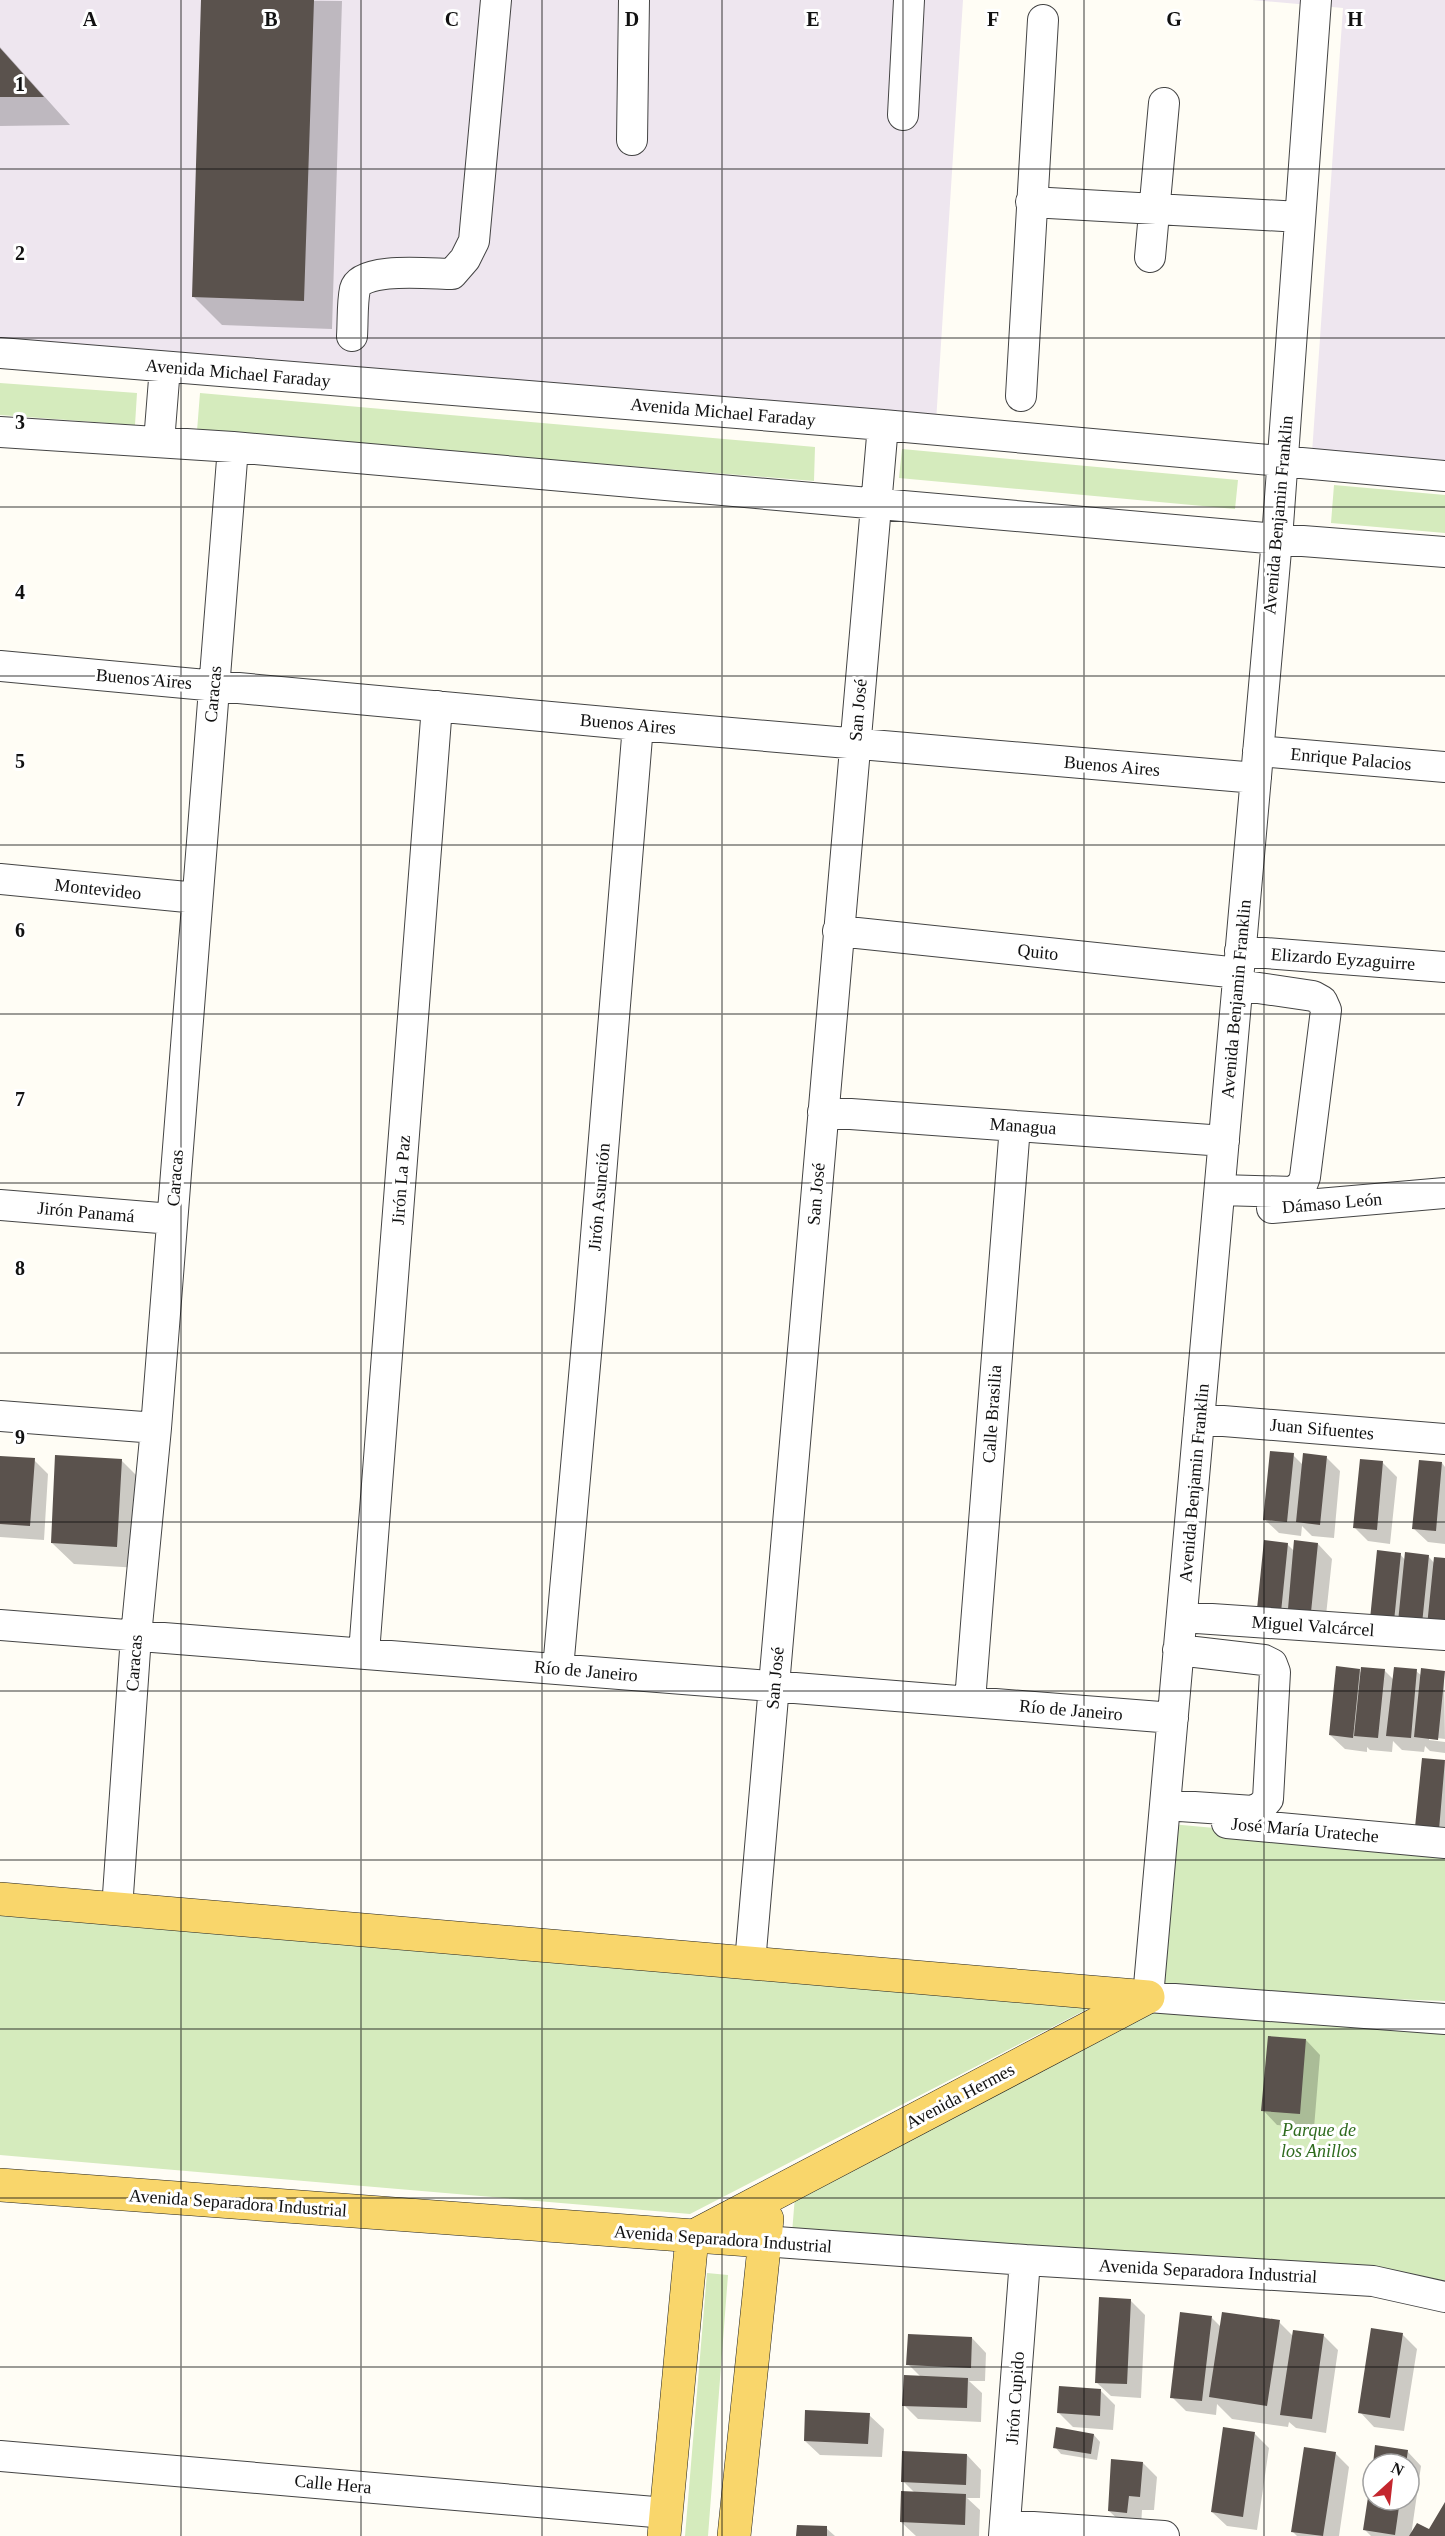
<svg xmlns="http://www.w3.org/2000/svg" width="1445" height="2536" font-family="Georgia,serif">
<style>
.industrial{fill:#eee6ef}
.green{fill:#d5ebbd}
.shadow{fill:#0003}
.building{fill:#5a524d}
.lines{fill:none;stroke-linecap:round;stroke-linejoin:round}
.minor-casing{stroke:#444;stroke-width:32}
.major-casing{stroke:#222;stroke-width:34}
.minor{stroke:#fff;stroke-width:30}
.major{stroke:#f9d66b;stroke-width:33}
.grid{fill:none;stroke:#111;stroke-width:1.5;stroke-opacity:0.55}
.labels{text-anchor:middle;stroke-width:6;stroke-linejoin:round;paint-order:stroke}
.street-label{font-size:18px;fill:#111;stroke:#fff}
.park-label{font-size:18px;font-style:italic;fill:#2f6b1f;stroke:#fff}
.grid-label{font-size:20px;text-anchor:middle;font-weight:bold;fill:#111;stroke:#fff;stroke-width:6;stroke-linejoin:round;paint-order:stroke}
</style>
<rect width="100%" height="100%" fill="#fffdf5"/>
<path class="industrial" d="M 0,0 L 963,0 L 936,422 L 0,344 Z
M 1252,0 L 1445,0 L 1445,464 L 1312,453 L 1343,8 Z"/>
<path class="green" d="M 0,383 L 137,393 L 135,425 L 0,415 Z
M 200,393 L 815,447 L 814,481 L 197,431 Z
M 902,449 L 1238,480 L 1235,509 L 899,478 Z
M 1334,485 L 1445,495 L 1445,533 L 1331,523 Z
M 1171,1824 L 1445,1849 L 1445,2001 L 1157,1990 Z
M 0,1913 L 1099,2003 L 690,2214 L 0,2155 Z
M 1154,2010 L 1445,2021 L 1445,2290 L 792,2233 L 795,2196 Z
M 707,2273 L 728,2275 L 708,2536 L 685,2536 Z"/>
<path class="shadow" d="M 202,0 L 342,1 L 332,329 L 222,325 L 193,296 Z
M 0,47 L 70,125 L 0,126 Z
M 1293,1455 L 1303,1465 L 1326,1457 L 1340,1471 L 1334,1538 L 1312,1536 L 1302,1526 L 1301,1536 L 1279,1533 L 1264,1519 Z
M 0,1457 L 34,1460 L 48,1474 L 44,1540 L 0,1537 Z
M 121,1460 L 143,1482 L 139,1568 L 74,1564 L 52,1543 Z
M 1382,1462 L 1397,1477 L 1390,1544 L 1368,1541 L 1354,1527 Z
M 1442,1463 L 1445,1467 L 1445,1544 L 1428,1542 L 1413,1528 Z
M 1287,1544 L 1295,1552 L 1318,1544 L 1332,1559 L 1325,1625 L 1273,1623 Z
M 1400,1554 L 1405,1560 L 1428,1556 L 1435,1564 L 1445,1559 L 1445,1640 L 1386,1633 Z
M 1359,1670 L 1362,1674 L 1385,1671 L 1394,1680 L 1416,1671 L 1422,1676 L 1444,1672 L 1445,1739 L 1429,1737 L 1429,1740 L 1445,1742 L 1445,1753 L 1430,1751 L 1425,1746 L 1424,1752 L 1402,1750 L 1393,1741 L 1392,1752 L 1370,1750 L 1367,1747 L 1367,1752 L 1345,1749 L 1330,1735 Z
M 1424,1760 L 1445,1762 L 1445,1842 L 1431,1841 Z
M 1306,2040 L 1320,2055 L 1314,2128 L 1277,2125 L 1263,2110 Z
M 1130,2300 L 1145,2315 L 1141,2398 L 1111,2396 L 1096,2382 Z
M 1212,2318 L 1221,2327 L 1279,2322 L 1293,2336 L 1324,2336 L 1338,2350 L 1326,2433 L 1296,2428 L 1289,2422 L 1288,2427 L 1232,2419 L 1217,2404 L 1216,2415 L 1186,2411 L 1172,2397 Z
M 1402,2334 L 1417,2349 L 1404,2431 L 1374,2427 L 1360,2412 Z
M 972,2338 L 986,2353 L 985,2381 L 969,2381 L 982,2393 L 981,2422 L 918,2419 L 904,2405 L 921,2377 L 908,2364 Z
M 1101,2391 L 1115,2405 L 1113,2430 L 1073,2427 L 1059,2413 Z
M 869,2415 L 884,2429 L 882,2457 L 820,2455 L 805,2441 Z
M 1254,2433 L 1269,2448 L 1257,2530 L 1227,2526 L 1212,2512 Z
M 1094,2435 L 1100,2442 L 1097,2460 L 1061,2454 L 1055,2447 Z
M 1407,2451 L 1421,2466 L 1411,2536 L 1429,2531 L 1445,2506 L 1445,2536 L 1371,2536 L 1365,2530 L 1373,2472 L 1373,2500 L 1409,2500 L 1409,2464 L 1374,2464 Z
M 1335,2453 L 1349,2467 L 1339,2536 L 1297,2536 L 1292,2531 Z
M 967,2455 L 981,2470 L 980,2498 L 967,2498 L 980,2510 L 979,2536 L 916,2536 L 901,2522 L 915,2493 L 903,2481 Z
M 1143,2463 L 1157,2477 L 1154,2510 L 1142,2510 L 1141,2527 L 1124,2525 L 1109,2511 Z
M 826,2528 L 835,2536 L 798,2536 Z"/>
<path class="building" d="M 201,0 L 314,0 L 304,301 L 192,297 Z
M 0,48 L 44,97 L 0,97 Z
M 1270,1451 L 1294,1453 L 1287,1522 L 1263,1520 Z
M 1303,1453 L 1327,1456 L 1320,1525 L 1296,1522 Z
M 55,1455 L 122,1459 L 117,1547 L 51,1543 Z
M 0,1456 L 35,1458 L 30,1526 L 0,1524 Z
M 1360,1459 L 1383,1461 L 1377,1530 L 1353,1528 Z
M 1419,1460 L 1442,1462 L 1436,1531 L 1412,1529 Z
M 1264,1540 L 1288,1543 L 1281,1612 L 1257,1609 Z
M 1294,1540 L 1318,1543 L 1311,1612 L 1288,1609 Z
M 1377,1550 L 1401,1553 L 1394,1621 L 1370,1619 Z
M 1405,1552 L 1429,1555 L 1422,1624 L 1398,1622 Z
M 1434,1557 L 1445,1558 L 1445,1628 L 1427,1626 Z
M 1336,1666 L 1360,1669 L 1353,1738 L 1329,1735 Z
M 1361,1667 L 1385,1669 L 1378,1738 L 1354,1736 Z
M 1394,1667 L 1417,1669 L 1411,1738 L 1386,1736 Z
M 1421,1668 L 1445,1671 L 1438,1740 L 1414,1737 Z
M 1422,1758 L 1445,1760 L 1439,1830 L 1415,1827 Z
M 1268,2036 L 1306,2039 L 1300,2114 L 1261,2111 Z
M 1099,2297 L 1131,2299 L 1127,2384 L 1095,2383 Z
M 1180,2312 L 1212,2316 L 1202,2401 L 1170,2398 Z
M 1222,2312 L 1280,2320 L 1267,2406 L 1209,2397 Z
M 1371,2328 L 1403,2333 L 1390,2418 L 1358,2413 Z
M 1293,2330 L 1324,2334 L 1312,2419 L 1280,2415 Z
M 908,2334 L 972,2337 L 971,2368 L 906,2365 Z
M 904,2375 L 968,2378 L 967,2408 L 902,2406 Z
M 1059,2386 L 1101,2389 L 1100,2416 L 1057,2413 Z
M 805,2410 L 870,2413 L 868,2444 L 804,2441 Z
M 1056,2427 L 1094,2434 L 1091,2454 L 1053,2448 Z
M 1223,2427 L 1255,2432 L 1243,2517 L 1211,2512 Z
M 1375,2445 L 1408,2450 L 1406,2464 L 1373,2464 Z
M 1304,2447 L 1336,2452 L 1323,2536 L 1291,2532 Z
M 902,2451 L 967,2454 L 966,2485 L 901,2482 Z
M 1111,2459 L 1143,2462 L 1140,2497 L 1129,2496 L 1127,2513 L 1108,2511 Z
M 1372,2471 L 1373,2500 L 1400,2500 L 1395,2535 L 1363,2530 Z
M 901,2491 L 966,2494 L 965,2525 L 900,2522 Z
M 1445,2502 L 1445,2536 L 1409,2536 L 1417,2523 L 1429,2529 Z
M 797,2525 L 827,2526 L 827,2536 L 796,2536 Z"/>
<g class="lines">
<defs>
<path id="minor" d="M 1316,0 L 1277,539 L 1148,1997 L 1445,2019
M 903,115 L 909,0
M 632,140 L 634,0
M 1031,202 L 1300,217
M 1150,257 L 1164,103
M 352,336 C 353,321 352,303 355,289 C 361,266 432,274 452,274 L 465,259 L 474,241 L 496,0
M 0,353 L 883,425 L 1445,476
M 1021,396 L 1043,20
M 0,432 L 233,447 L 1277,539 L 1445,552
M 159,442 L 165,367
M 0,666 L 638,725 L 1256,778
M 1258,751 L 1445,767
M 0,879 L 197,898
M 838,931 L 1239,973
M 1240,951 L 1445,967
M 823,1112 L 1224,1141
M 1220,1190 L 1293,1192 L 1302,1185 L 1305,1177 L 1326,1010 L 1322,1001 L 1313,996 L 1238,985
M 0,1205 L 172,1219
M 1272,1208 L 1445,1193
M 0,1416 L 156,1428
M 1199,1419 L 1445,1439
M 1182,1617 L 1445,1635
M 0,1625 L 1173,1718
M 364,1653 L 437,706
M 558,1669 L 590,1309 L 638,725
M 970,1701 L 1015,1126
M 1165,1805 L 1253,1811 L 1262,1806 L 1268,1799 L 1275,1672 L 1272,1664 L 1264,1660 L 1178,1650
M 1227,1823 L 1445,1843
M 117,1909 L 136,1636 L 156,1428 L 233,447
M 750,1963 L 883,425
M 763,2241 L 1025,2260 L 1373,2281 L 1445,2297
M 0,2456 L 666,2513
M 1006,2525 L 1164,2536
M 1004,2536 L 1025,2260"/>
<path id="major" d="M 0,1899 L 1148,1997
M 0,2185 L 763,2241
M 692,2237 L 1148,1997
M 664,2536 L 692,2237
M 734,2536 L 767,2219"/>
</defs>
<use href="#minor" class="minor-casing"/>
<use href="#major" class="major-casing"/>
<use href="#minor" class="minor"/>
<use href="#major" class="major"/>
</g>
<path class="grid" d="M 181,0 L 181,2536M 361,0 L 361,2536M 542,0 L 542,2536M 722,0 L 722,2536M 903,0 L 903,2536M 1084,0 L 1084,2536M 1264,0 L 1264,2536M 0,169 L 1445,169M 0,338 L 1445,338M 0,507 L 1445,507M 0,676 L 1445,676M 0,845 L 1445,845M 0,1014 L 1445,1014M 0,1183 L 1445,1183M 0,1353 L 1445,1353M 0,1522 L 1445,1522M 0,1691 L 1445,1691M 0,1860 L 1445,1860M 0,2029 L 1445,2029M 0,2198 L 1445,2198M 0,2367 L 1445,2367"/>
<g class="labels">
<g class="street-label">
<text transform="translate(238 373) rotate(5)" y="6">Avenida Michael Faraday</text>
<text transform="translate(723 412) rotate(5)" y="6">Avenida Michael Faraday</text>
<text transform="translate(1278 515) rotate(-85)" y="6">Avenida Benjamin Franklin</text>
<text transform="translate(144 679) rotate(5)" y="6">Buenos Aires</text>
<text transform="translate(213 694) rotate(-85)" y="6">Caracas</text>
<text transform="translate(858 710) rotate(-85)" y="6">San José</text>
<text transform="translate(628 724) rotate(5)" y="6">Buenos Aires</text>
<text transform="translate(1351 759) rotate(5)" y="6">Enrique Palacios</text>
<text transform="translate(1112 766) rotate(5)" y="6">Buenos Aires</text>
<text transform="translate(98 889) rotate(6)" y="6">Montevideo</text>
<text transform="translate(1038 952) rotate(6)" y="6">Quito</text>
<text transform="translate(1343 959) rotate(4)" y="6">Elizardo Eyzaguirre</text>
<text transform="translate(1236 999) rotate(-85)" y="6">Avenida Benjamin Franklin</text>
<text transform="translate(1023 1126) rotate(4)" y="6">Managua</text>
<text transform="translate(175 1178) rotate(-86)" y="6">Caracas</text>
<text transform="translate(401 1180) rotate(-86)" y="6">Jirón La Paz</text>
<text transform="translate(816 1194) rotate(-85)" y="6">San José</text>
<text transform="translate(599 1197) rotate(-85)" y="6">Jirón Asunción</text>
<text transform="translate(1332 1203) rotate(-5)" y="6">Dámaso León</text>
<text transform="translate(86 1212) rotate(5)" y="6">Jirón Panamá</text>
<text transform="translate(992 1414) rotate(-86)" y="6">Calle Brasilia</text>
<text transform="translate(1322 1429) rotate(5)" y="6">Juan Sifuentes</text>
<text transform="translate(1194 1483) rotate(-85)" y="6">Avenida Benjamin Franklin</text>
<text transform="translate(1313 1626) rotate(4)" y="6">Miguel Valcárcel</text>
<text transform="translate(134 1663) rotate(-86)" y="6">Caracas</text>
<text transform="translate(586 1671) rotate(5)" y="6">Río de Janeiro</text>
<text transform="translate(775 1678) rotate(-85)" y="6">San José</text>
<text transform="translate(1071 1710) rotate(5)" y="6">Río de Janeiro</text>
<text transform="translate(1305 1830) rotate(5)" y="6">José María Urateche</text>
<text transform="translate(960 2096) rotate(-28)" y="6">Avenida Hermes</text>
<text transform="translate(238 2203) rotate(4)" y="6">Avenida Separadora Industrial</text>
<text transform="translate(723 2239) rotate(4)" y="6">Avenida Separadora Industrial</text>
<text transform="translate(1208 2271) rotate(3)" y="6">Avenida Separadora Industrial</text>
<text transform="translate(1015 2398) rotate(-86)" y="6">Jirón Cupido</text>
<text transform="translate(333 2484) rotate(5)" y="6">Calle Hera</text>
</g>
<g class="park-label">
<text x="1319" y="2136">Parque de<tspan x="1319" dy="21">los Anillos</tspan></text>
</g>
</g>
<g class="grid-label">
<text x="90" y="26">A</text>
<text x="271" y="26">B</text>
<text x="452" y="26">C</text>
<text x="632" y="26">D</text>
<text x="813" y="26">E</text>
<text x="993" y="26">F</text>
<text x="1174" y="26">G</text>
<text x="1355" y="26">H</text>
<text x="20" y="91">1</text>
<text x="20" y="260">2</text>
<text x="20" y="429">3</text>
<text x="20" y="599">4</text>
<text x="20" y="768">5</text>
<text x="20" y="937">6</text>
<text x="20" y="1106">7</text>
<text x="20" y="1275">8</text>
<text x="20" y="1444">9</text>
</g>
<g transform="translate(1391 2482) rotate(27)"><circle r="28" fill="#ffffff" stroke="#a0a0a0" stroke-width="1.5"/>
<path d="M0-4.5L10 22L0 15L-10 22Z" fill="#c4262e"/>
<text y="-9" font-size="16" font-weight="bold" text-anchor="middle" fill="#111111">N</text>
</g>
</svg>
